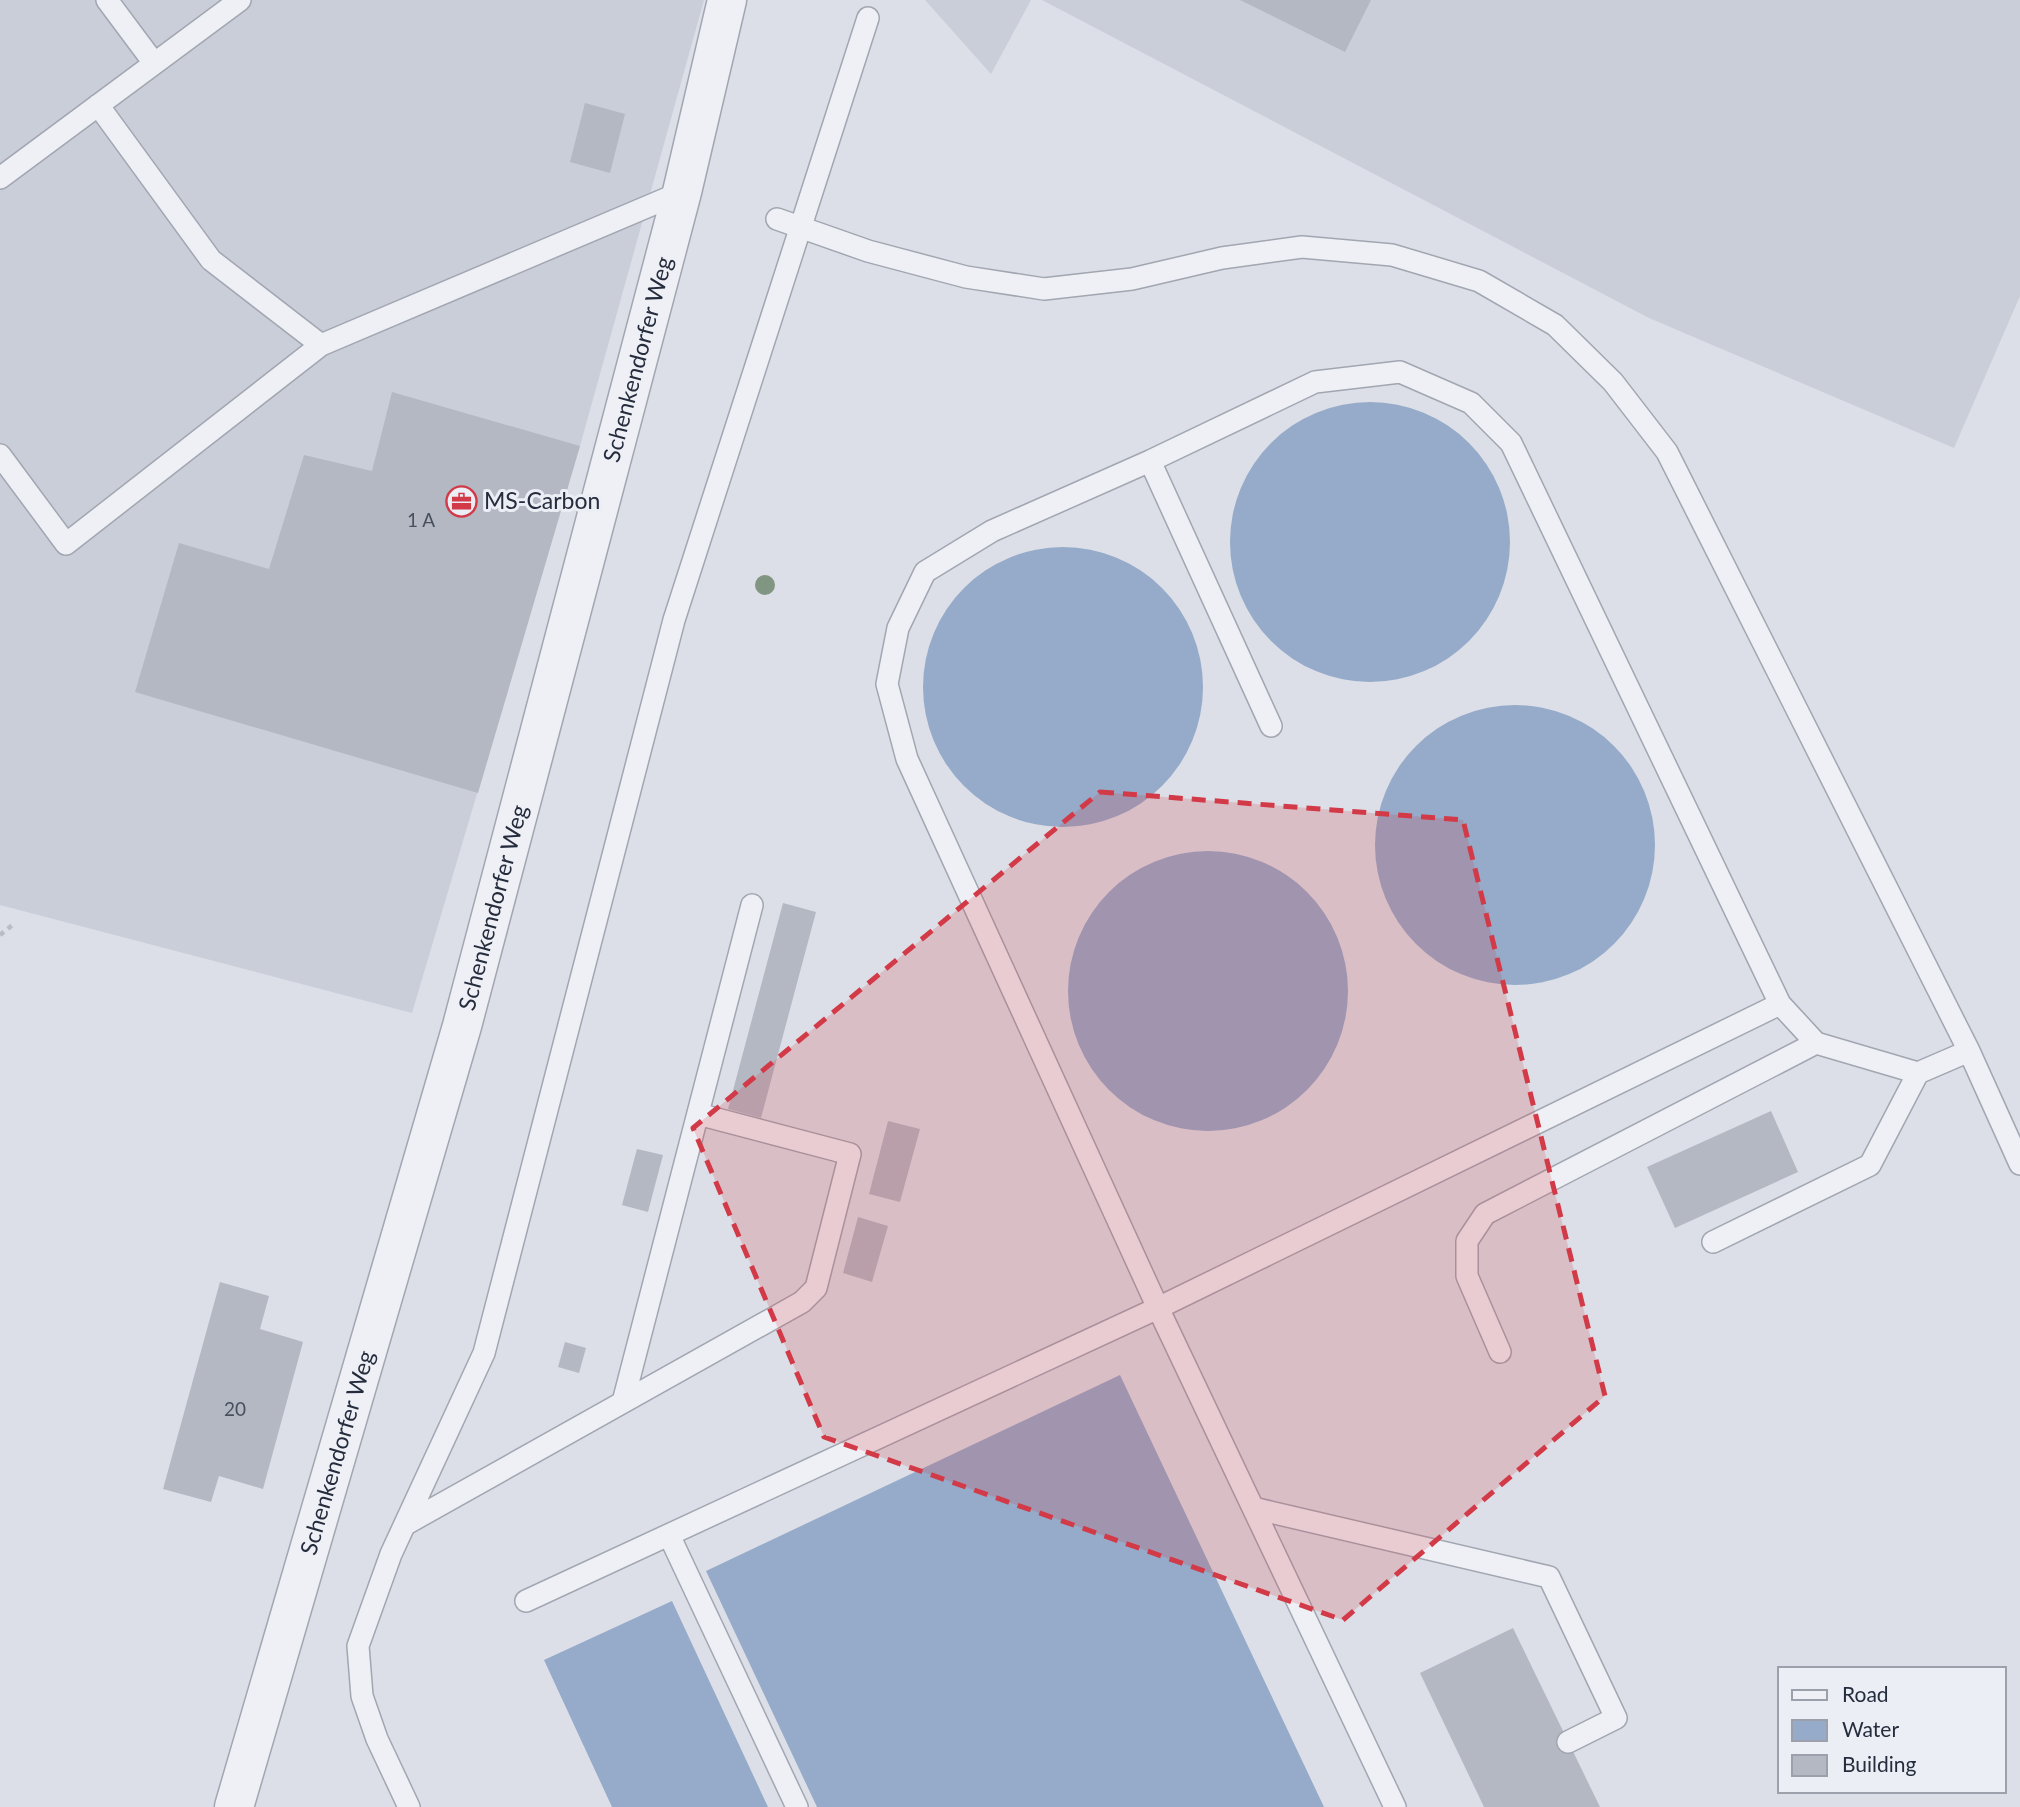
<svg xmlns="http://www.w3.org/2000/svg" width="2020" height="1807" font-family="Lato,sans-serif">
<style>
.built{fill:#caced9}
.water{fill:#95abc9}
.building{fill:#b3b8c3}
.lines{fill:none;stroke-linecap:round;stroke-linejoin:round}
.service-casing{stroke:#a1a6b1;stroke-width:24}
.minor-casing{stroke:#a1a6b1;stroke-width:41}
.path{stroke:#babdc5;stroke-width:4.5;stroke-dasharray:5 5;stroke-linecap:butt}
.service{stroke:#eef0f5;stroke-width:21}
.minor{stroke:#eef0f5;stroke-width:38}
.tree{fill:#819583}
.marked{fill:#d23a48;fill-opacity:0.2;stroke:#d23a48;stroke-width:5;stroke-dasharray:14 9;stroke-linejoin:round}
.labels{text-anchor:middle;stroke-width:6;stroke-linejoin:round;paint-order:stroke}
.number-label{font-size:19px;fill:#484f5e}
.street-label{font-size:23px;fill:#252c3d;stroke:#ebeef4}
.poi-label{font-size:23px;fill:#252c3d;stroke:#ebeef4;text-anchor:start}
</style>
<rect width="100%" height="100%" fill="#dcdfe7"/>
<path class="built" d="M 0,0 L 704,0 L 580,446 L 412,1013 L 0,905 Z
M 925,0 L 1031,0 L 991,74 Z
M 1042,0 L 2020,0 L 2020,296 L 1954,448 L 1649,318 Z"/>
<path class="water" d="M1230 542a140 140 0 1 1 280 0a140 140 0 1 1-280 0Z
M923 687a140 140 0 1 1 280 0a140 140 0 1 1-280 0Z
M1375 845a140 140 0 1 1 280 0a140 140 0 1 1-280 0Z
M1068 991a140 140 0 1 1 280 0a140 140 0 1 1-280 0Z
M 1120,1375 L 1324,1807 L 817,1807 L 706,1571 Z
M 672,1601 L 768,1807 L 612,1807 L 544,1660 Z"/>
<path class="building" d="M 1240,0 L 1371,0 L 1345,52 Z
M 585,103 L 625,114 L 610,173 L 570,162 Z
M 392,392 L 580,446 L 478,793 L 135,692 L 179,543 L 269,569 L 304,455 L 372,471 Z
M 783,903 L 816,912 L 761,1118 L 728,1109 Z
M 1771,1111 L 1798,1172 L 1675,1228 L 1647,1167 Z
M 888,1121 L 920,1129 L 900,1202 L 869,1194 Z
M 637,1149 L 663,1155 L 648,1212 L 622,1205 Z
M 858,1217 L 888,1226 L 872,1282 L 843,1273 Z
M 220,1282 L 269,1296 L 260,1329 L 303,1342 L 263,1489 L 219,1476 L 211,1502 L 163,1489 Z
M 565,1342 L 586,1348 L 579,1373 L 558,1367 Z
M 1513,1628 L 1600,1807 L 1484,1807 L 1420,1673 Z"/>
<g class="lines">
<defs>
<path id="service" d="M 107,0 L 154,63
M 98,105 L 211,260 L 321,345
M 0,178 L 240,0
M 777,219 L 868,251 L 966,277 L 1044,289 L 1132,279 L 1222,258 L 1302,247 L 1392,255 L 1479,281 L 1555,325 L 1613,382 L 1667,452 L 1969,1051 L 2020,1164
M 0,455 L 66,544 L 321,345 L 682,192
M 1150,461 L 1271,726
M 1713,1242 L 1870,1165 L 1918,1073
M 1500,1352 L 1467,1276 L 1467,1241 L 1485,1214 L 1816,1043
M 623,1402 L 752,905
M 1253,1508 L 1549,1577 L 1616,1718 L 1568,1742
M 406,1524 L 802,1302 L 816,1288 L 850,1154 L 698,1114
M 669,1535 L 797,1807
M 526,1601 L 1158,1308 L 1780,1004
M 409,1807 L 377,1739 L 362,1696 L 358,1646 L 391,1554 L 484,1353 L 674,620 L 868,18
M 1395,1807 L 1158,1308 L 907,759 L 887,684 L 898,628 L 925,572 L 992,531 L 1150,461 L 1315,382 L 1400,372 L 1471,403 L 1511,443 L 1780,1004 L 1816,1043 L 1918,1073 L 1969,1051"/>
<g id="minor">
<path id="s1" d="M 234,1807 L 462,1026 L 682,192 L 727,0"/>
</g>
</defs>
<use href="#service" class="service-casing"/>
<use href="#minor" class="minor-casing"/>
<path class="path" d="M 0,935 L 15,923"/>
<use href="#service" class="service"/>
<use href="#minor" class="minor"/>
</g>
<circle class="tree" cx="765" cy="585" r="10"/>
<path class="marked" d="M 1100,792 L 1463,820 L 1605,1396 L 1343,1620 L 824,1437 L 693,1128 Z"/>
<defs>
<symbol id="office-ring" viewBox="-11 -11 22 22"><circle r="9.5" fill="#ebeef4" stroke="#d23a48" stroke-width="1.5"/><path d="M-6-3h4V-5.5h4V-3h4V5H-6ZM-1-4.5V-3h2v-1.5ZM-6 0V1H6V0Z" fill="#d23a48"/></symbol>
</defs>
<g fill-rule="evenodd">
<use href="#office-ring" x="444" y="484" width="35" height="35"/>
</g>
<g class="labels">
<g class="number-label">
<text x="421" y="527">1 A</text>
<text x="235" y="1416">20</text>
</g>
<g class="street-label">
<text dy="8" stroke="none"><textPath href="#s1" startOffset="1503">Schenkendorfer Weg</textPath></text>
<text dy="8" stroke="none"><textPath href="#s1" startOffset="936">Schenkendorfer Weg</textPath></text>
<text dy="8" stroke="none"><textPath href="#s1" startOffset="369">Schenkendorfer Weg</textPath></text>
</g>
<g class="poi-label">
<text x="484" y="509">MS-Carbon</text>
</g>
</g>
<rect x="1778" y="1667" width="228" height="126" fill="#ebeef4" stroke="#9ca0ab" stroke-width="2"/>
<rect x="1792" y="1690" width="35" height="10" fill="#eef0f5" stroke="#9ca0ab" stroke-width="2"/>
<text x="1842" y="1702" font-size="21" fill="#252c3d">Road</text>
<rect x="1792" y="1720" width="35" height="21" fill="#95abc9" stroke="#9ca0ab" stroke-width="2"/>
<text x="1842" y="1737" font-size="21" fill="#252c3d">Water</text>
<rect x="1792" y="1755" width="35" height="21" fill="#b3b8c3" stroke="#9ca0ab" stroke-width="2"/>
<text x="1842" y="1772" font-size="21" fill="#252c3d">Building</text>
</svg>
